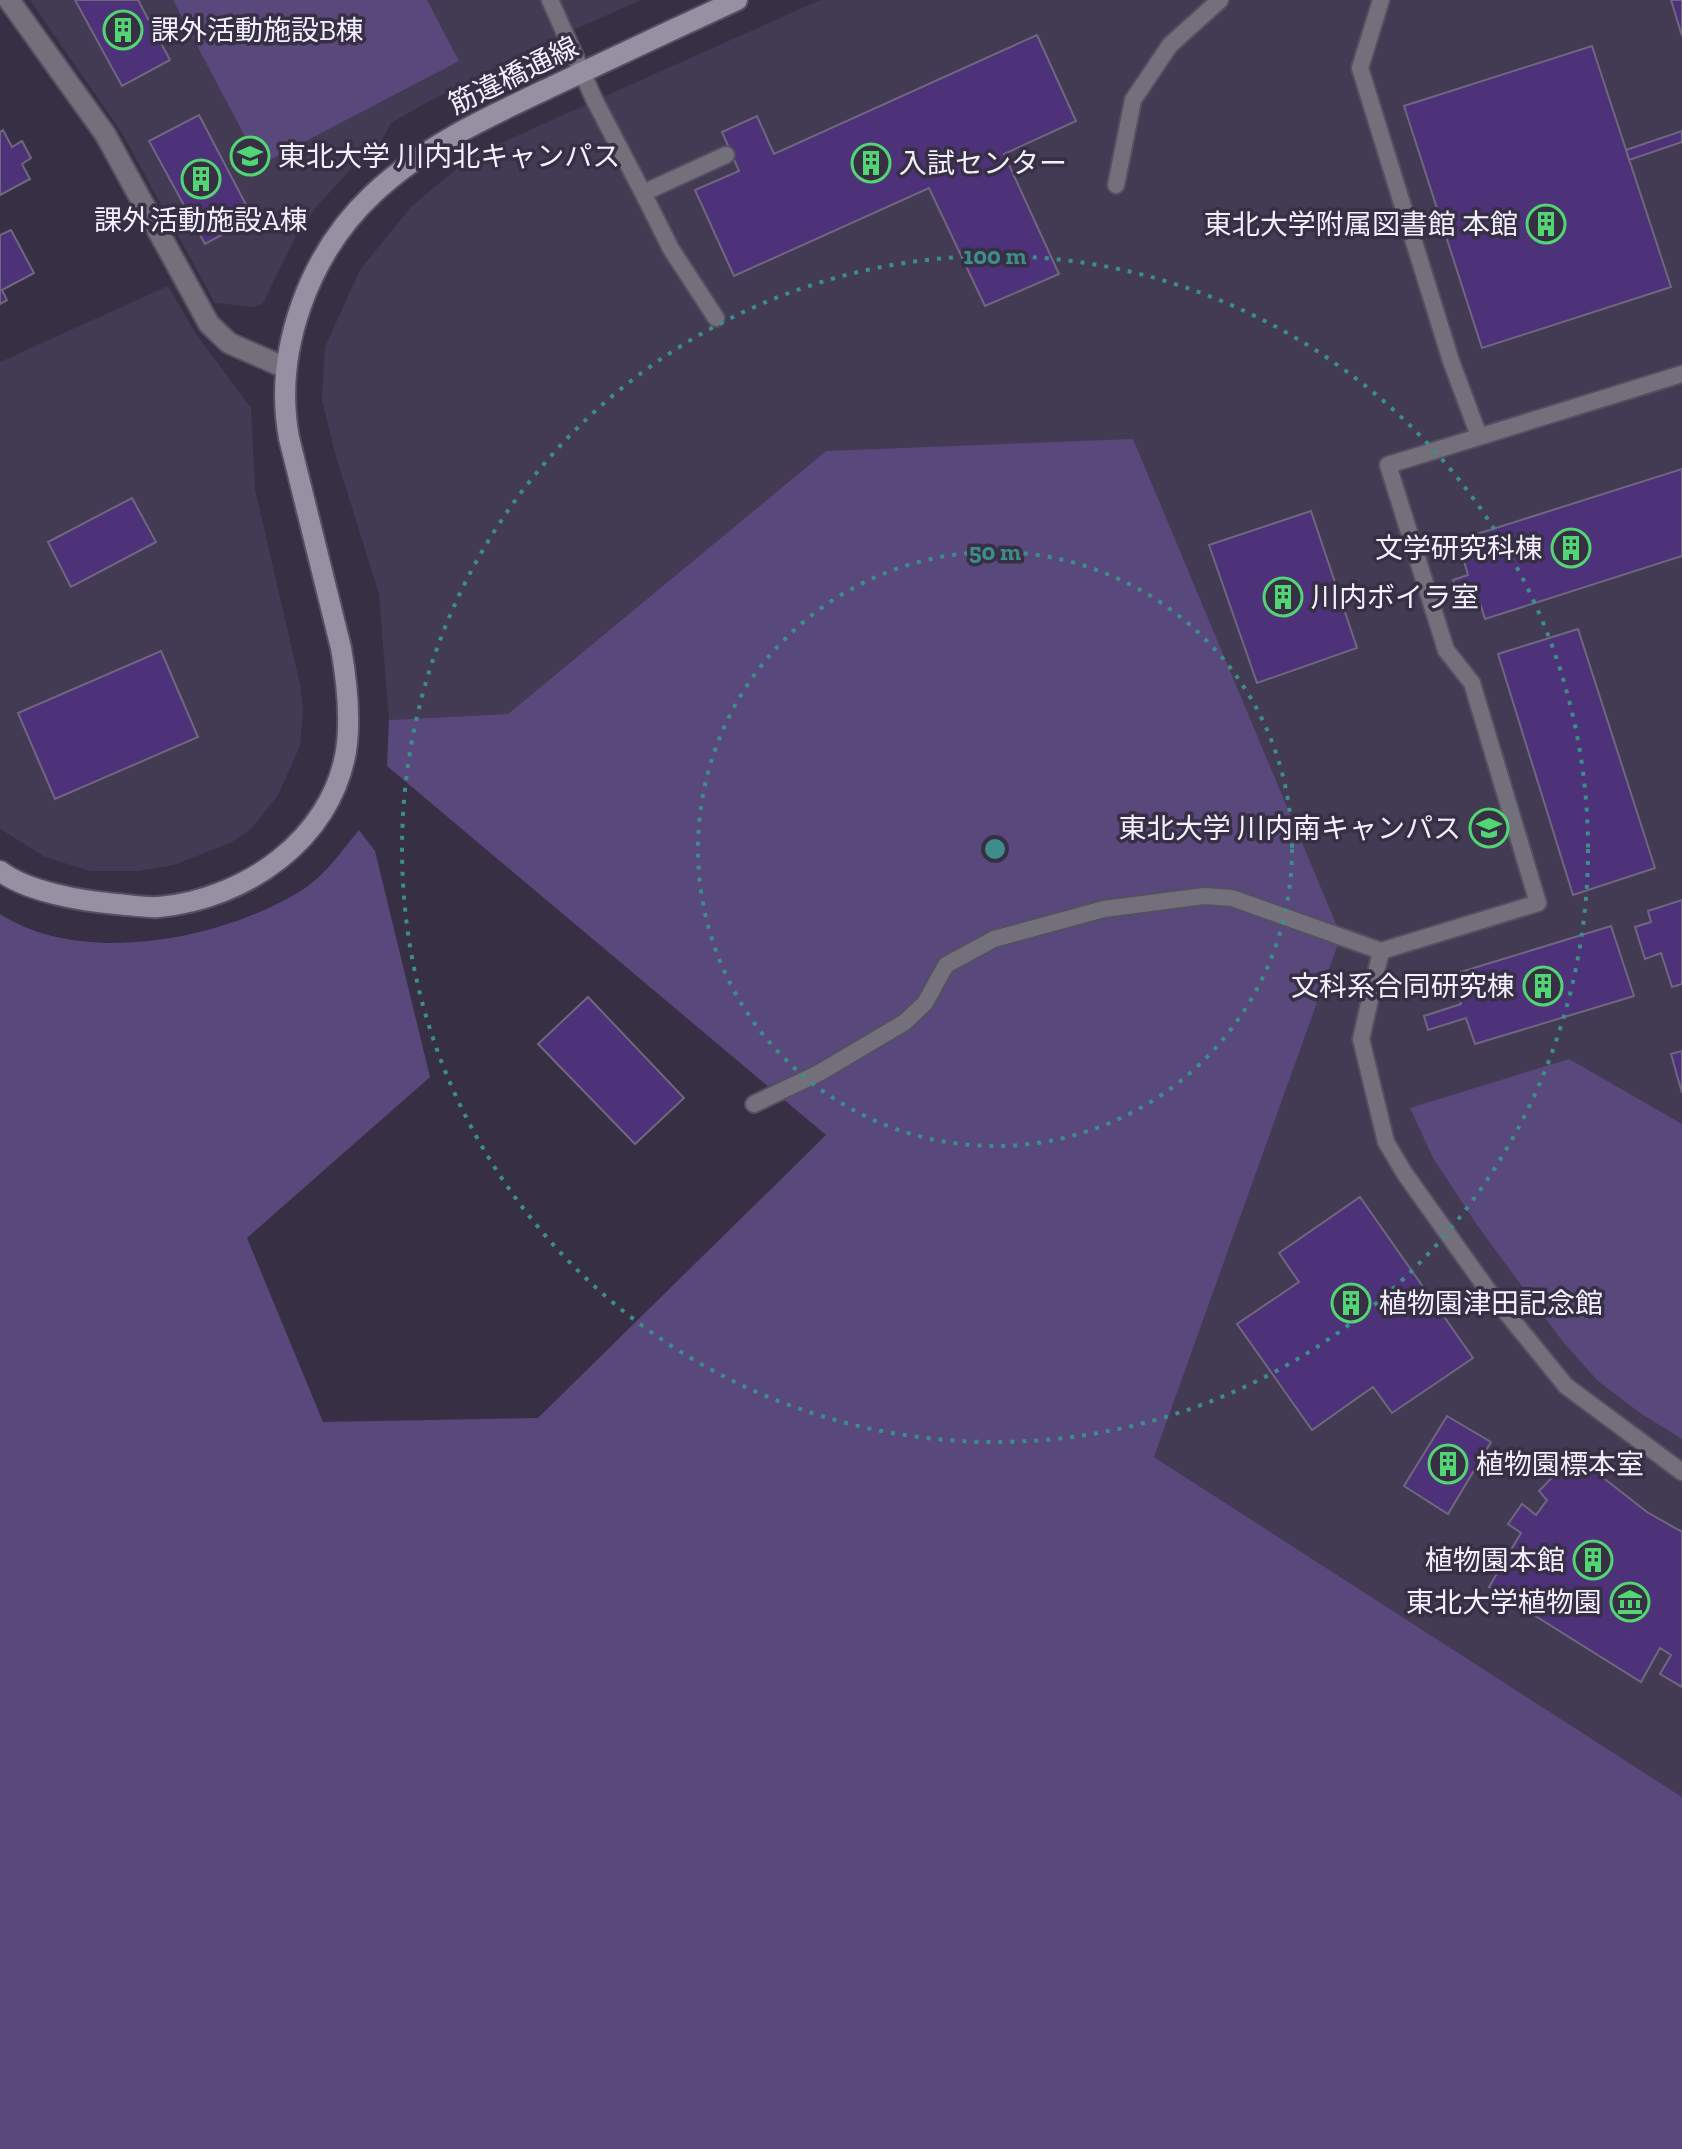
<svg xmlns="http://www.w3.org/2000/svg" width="1682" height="2149" font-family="'Zilla Slab','Noto Sans JP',serif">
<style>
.built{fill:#433a54}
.green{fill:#59487b}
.building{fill:#4d3279;stroke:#6e677e;stroke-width:2}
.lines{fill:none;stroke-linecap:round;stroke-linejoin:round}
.lane-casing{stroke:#554f62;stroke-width:20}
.street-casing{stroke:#554f62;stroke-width:24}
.secondary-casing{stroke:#554f62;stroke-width:24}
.lane{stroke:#73707b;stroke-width:16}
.street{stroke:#73707b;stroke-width:20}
.secondary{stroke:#9691a2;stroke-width:20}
.ring{fill:none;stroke:#3d8e8b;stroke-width:4;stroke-dasharray:4 8}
.labels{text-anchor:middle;stroke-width:7;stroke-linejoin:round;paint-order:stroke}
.poi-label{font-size:28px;fill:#f3effd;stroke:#373045;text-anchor:start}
.street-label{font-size:28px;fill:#f3effd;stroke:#373045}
.centre{fill:#3d8e8b;stroke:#373045;stroke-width:4}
.ring-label{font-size:24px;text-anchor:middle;font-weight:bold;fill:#3d8e8b;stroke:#373045;stroke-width:7;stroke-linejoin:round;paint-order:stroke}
</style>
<rect width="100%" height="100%" fill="#373045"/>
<path class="built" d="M 30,0 L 641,0 L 544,43 L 424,104 L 391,123 L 379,145 L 353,167 L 315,208 L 294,240 L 263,303 L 254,307 L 215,303 L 122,133 Z
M 820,0 L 1682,0 L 1682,1797 L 1154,1457 L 1341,936 L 826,451 L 508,714 L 389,720 L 379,594 L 335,453 L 322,400 L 325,347 L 360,270 L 411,207 L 472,156 Z
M 168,286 L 196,334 L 251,408 L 255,489 L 300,684 L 303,710 L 300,746 L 278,795 L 252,828 L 232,842 L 174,865 L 138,871 L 90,871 L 45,857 L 0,829 L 0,362 Z"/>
<path class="green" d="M 173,0 L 427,0 L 459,61 L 260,165 Z
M 1133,439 L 1341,936 L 1154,1457 L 1682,1797 L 1682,2149 L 0,2149 L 0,914 C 82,967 220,940 299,892 C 324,877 341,852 359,830 L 375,851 L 430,1077 L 247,1238 L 323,1422 L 538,1418 L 826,1135 L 387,766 L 389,720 L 508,714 L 826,451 Z
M 1569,1059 L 1682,1124 L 1682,1439 L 1640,1413 L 1598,1381 L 1563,1342 L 1477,1225 L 1433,1158 L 1410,1108 Z"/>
<path class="building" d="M 75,0 L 138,0 L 170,60 L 122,86 Z
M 1671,0 L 1682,0 L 1682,36 Z
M 1037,35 L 1076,121 L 1004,154 L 1059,274 L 985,306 L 929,188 L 734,276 L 695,190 L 739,171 L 722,132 L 757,116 L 774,154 Z
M 1592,46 L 1671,287 L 1482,348 L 1404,106 Z
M 199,115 L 253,218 L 205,244 L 149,141 Z
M 3,130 L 12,147 L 22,141 L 31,158 L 22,164 L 30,179 L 0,195 L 0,132 Z
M 1682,131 L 1682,142 L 1629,160 L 1626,150 Z
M 11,230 L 34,273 L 2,290 L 7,300 L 0,304 L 0,235 Z
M 1682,469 L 1682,556 L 1485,619 L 1481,606 L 1464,611 L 1453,580 L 1468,575 L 1458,540 Z
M 132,498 L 156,542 L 71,587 L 48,542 Z
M 1311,511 L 1357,648 L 1257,683 L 1209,545 Z
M 1578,629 L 1655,868 L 1573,895 L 1498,654 Z
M 161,651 L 198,737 L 55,799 L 18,713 Z
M 1682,900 L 1682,984 L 1672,987 L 1661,953 L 1645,959 L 1635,927 L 1651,922 L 1648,911 Z
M 1611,926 L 1634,996 L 1475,1044 L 1466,1018 L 1428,1030 L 1424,1016 L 1461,1004 L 1451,975 Z
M 588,997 L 684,1098 L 635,1144 L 538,1044 Z
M 1682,1051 L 1682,1093 L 1671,1054 Z
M 1360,1197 L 1473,1358 L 1392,1413 L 1373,1387 L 1312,1430 L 1237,1324 L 1299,1282 L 1279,1253 Z
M 1447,1416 L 1491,1442 L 1448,1514 L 1404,1486 Z
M 1574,1455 L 1647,1512 L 1682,1532 L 1682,1687 L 1660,1674 L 1671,1655 L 1660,1648 L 1641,1682 L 1489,1587 L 1521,1533 L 1508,1524 L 1522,1504 L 1536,1515 L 1547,1500 L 1539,1491 Z"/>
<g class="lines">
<defs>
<path id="lane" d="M 550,0 L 595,101 L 643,193 L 726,155
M 1381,0 L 1360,68 L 1451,361 L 1479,436
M 1116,185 L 1133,100 L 1170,45 L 1220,0
M 643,193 L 671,249 L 716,318
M 1682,374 L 1388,465 L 1446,650 L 1472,683 L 1538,903 L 1381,951 L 1361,1039 L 1386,1142 L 1405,1174 L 1487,1289 L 1566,1386 L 1682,1472
M 754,1104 L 819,1073 L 905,1022 L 925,1003 L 946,965 L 994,939 L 1104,909 L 1204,896 L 1232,898 L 1381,951"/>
<path id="street" d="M 9,0 L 105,134 L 209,324 L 229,343 L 286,368"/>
<path id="secondary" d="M 0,871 C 27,892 83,901 116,904 C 130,905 145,908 159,907 C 245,899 331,840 346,751 C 351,718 347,682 341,648 L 289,438 C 273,351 309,254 373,194 C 424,146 487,117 549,88 C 612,58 674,29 737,0"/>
</defs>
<use href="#lane" class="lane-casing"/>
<use href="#street" class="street-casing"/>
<use href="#secondary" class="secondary-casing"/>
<use href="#lane" class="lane"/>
<use href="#street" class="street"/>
<use href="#secondary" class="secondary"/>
</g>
<g class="ring">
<circle cx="995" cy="849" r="297"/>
<circle cx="995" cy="849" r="593"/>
</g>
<defs>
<symbol id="building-ring" viewBox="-11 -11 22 22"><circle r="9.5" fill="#373045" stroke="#52d673" stroke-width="1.5"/><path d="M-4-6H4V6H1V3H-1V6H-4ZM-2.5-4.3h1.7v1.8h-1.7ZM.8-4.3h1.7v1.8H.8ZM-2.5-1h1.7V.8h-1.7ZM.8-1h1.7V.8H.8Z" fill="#52d673"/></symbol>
<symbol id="university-ring" viewBox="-11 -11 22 22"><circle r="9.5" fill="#373045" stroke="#52d673" stroke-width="1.5"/><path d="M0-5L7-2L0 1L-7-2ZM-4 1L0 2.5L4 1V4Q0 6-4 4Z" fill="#52d673"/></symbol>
<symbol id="museum-ring" viewBox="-11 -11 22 22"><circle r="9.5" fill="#373045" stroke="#52d673" stroke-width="1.5"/><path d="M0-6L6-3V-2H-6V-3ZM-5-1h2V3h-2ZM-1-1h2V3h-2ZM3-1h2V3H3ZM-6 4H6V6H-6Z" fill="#52d673"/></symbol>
</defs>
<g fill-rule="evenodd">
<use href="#building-ring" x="101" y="8" width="44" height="44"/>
<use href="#university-ring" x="228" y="134" width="44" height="44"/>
<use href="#building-ring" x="849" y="141" width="44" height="44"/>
<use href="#building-ring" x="179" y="157" width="44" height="44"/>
<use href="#building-ring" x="1524" y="202" width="44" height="44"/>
<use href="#building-ring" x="1549" y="526" width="44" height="44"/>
<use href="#building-ring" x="1261" y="575" width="44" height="44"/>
<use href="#university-ring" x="1467" y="806" width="44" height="44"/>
<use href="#building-ring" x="1521" y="964" width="44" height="44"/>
<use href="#building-ring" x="1329" y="1281" width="44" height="44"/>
<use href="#building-ring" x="1426" y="1442" width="44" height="44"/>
<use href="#building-ring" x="1571" y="1538" width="44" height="44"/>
<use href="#museum-ring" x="1608" y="1580" width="44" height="44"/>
</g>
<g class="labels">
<g class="poi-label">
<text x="151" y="40">課外活動施設B棟</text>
<text x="278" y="166">東北大学 川内北キャンパス</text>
<text x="899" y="173">入試センター</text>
<text x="201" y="230" text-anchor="middle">課外活動施設A棟</text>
<text x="1518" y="234" text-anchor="end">東北大学附属図書館 本館</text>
<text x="1543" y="558" text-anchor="end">文学研究科棟</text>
<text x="1311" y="607">川内ボイラ室</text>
<text x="1461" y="838" text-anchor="end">東北大学 川内南キャンパス</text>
<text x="1515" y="996" text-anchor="end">文科系合同研究棟</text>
<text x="1379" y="1313">植物園津田記念館</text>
<text x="1476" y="1474">植物園標本室</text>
<text x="1565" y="1570" text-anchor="end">植物園本館</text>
<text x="1602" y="1612" text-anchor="end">東北大学植物園</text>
</g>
<g class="street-label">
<text transform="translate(513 75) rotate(-26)" y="10">筋違橋通線</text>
</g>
</g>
<circle cx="995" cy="849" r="12" class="centre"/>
<g class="ring-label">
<text x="995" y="264">100 m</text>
<text x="995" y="560">50 m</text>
</g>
</svg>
